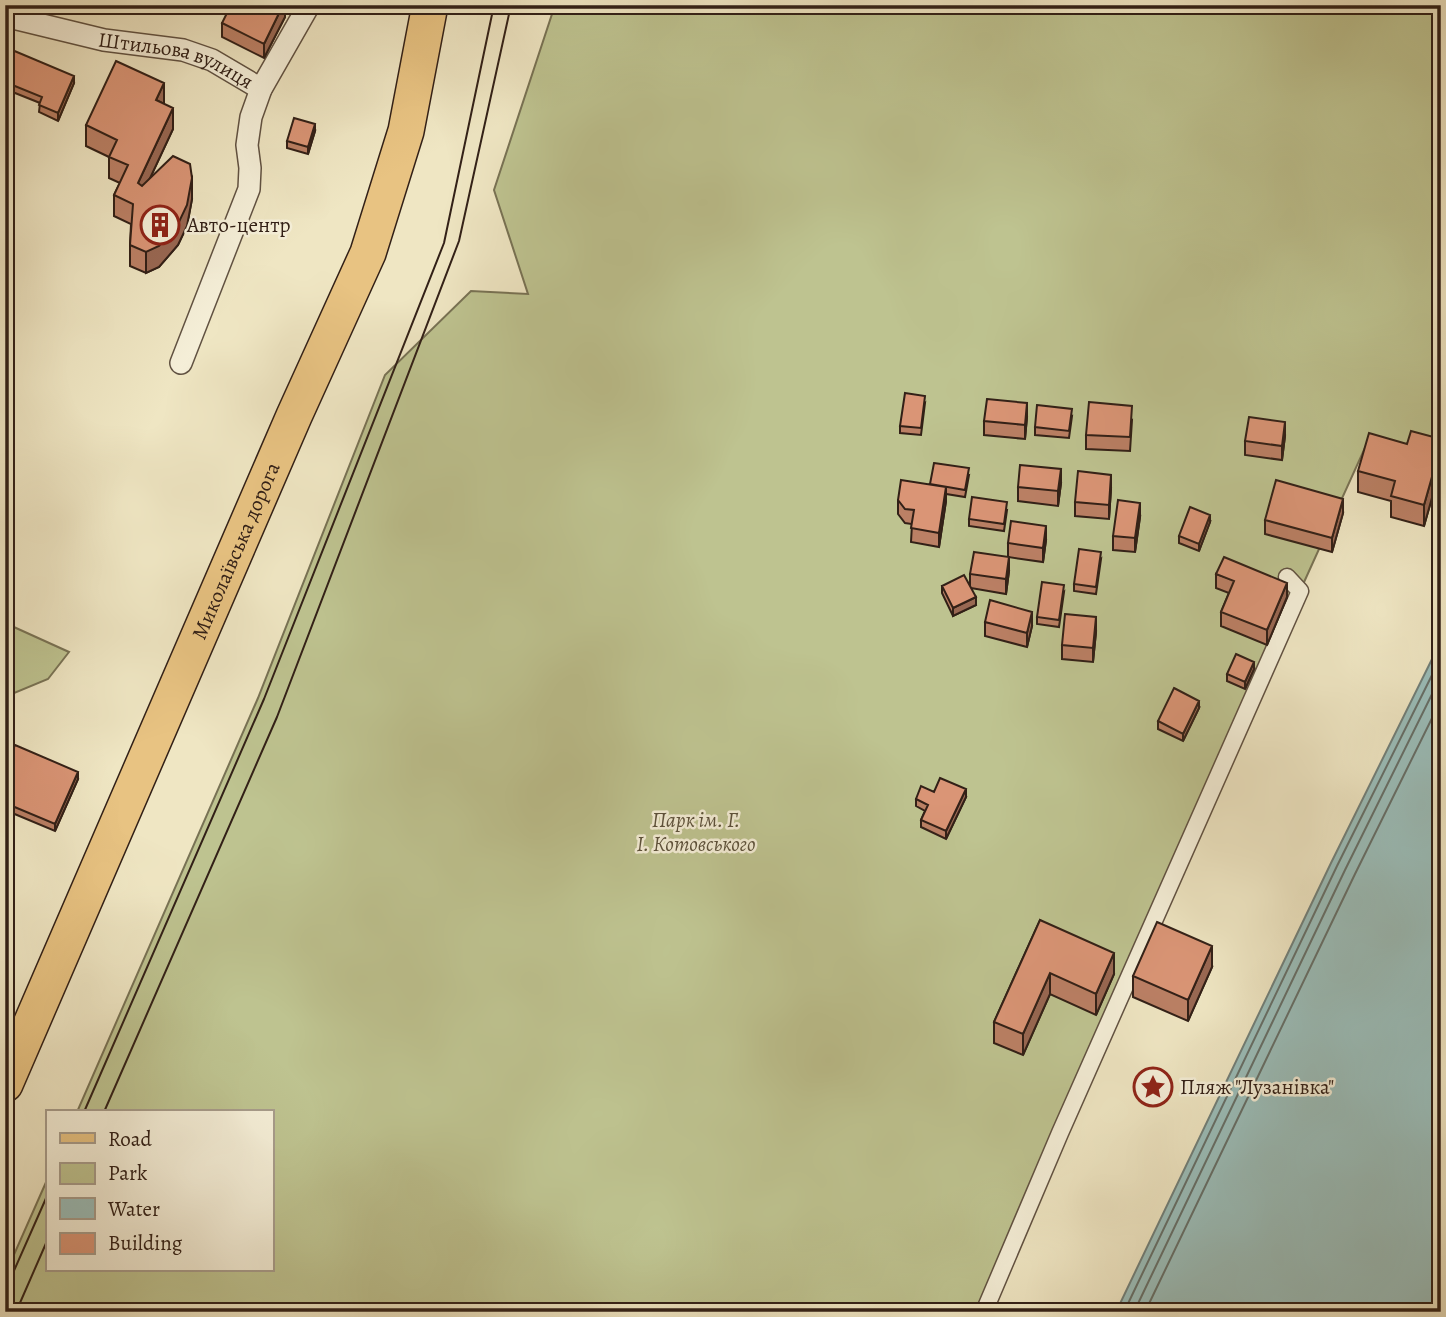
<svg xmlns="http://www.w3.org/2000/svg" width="1446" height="1317" font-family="Alegreya,serif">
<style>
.green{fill:#bec390;stroke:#787254;stroke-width:2}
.water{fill:#9bbeba;stroke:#717f79;stroke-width:2}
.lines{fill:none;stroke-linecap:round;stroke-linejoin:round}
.shore{stroke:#666f68;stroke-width:2}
.pedestrian-casing{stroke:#615242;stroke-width:19}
.minor-casing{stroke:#615242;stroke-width:24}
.primary-casing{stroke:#322017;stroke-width:38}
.pedestrian{stroke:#f5efd8;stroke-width:16}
.minor{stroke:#f5efd8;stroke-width:21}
.primary{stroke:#e8c382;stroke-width:35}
.tram{stroke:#322017;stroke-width:2}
.wall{fill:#bb8065;stroke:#322017;stroke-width:2}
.shaded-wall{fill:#996853;stroke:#322017;stroke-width:2}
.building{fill:#da9576;stroke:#322017;stroke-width:2}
.labels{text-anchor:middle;stroke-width:5;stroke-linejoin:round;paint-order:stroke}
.street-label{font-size:21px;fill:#322017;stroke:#f5efd8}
.poi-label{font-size:21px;fill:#322017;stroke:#f5efd8;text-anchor:start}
.park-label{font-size:21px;font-style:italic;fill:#5c513b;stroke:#f5efd8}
</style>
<rect width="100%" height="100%" fill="#efe6c3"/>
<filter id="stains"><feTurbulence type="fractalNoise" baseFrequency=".00286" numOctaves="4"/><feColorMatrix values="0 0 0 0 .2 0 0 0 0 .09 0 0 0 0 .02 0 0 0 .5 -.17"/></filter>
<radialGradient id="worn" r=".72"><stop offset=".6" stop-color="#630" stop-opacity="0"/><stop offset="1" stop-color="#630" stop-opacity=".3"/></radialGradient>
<path class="green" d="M 555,5 L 1441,5 L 1441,451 L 1368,441 L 1300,591 L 984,1312 L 5,1312 L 5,1275 L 47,1180 L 47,1270 L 271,1270 L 271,1112 L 77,1112 L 258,698 L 385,375 L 471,291 L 528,294 L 494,190 Z
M 5,623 L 69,652 L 48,679 L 14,693 L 5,711 Z"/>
<path class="water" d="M 1441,641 L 1441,1312 L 1116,1312 L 1331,863 Z"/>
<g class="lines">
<path class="shore" d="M 1124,1312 L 1337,866 L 1441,657
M 1134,1312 L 1345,870 L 1441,676
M 1145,1312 L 1355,874 L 1441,700"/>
<defs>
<path id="pedestrian" d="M 984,1312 L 1060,1133 L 1300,591 L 1287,577"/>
<g id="minor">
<path id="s1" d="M 5,16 L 104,40 L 183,50 L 212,60 L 261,89"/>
<path d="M 181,363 L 249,189 L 250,168 L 247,145 L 251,117 L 261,89 L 309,5"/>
</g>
<g id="primary">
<path id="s2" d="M 5,1084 L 294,416 L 368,253 L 406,131 L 430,5"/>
</g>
</defs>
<use href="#pedestrian" class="pedestrian-casing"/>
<use href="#minor" class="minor-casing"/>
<use href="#primary" class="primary-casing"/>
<use href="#pedestrian" class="pedestrian"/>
<use href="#minor" class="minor"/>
<use href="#primary" class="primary"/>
<path class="tram" d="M 84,1112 L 264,699 L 444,243 L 494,5
M 104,1112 L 277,717 L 459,241 L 511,5
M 5,1291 L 47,1196
M 16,1312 L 47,1241"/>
</g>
<path class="wall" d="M 285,5 L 285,17 L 264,58 L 222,37 L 222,23 Z
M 5,47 L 74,83 L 58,121 L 39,112 L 40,103 L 5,89 Z
M 164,104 L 173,129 L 150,178 L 192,199 L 187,226 L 178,245 L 159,267 L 146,273 L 130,266 L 130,245 L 131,224 L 114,216 L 114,195 L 120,183 L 109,178 L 109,157 L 86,146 L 86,125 Z
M 315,131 L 308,154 L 287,148 L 287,141 Z
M 925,403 L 921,435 L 900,433 L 900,426 Z
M 1072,416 L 1069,438 L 1035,435 L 1035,427 Z
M 1027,417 L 1025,439 L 984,435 L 984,421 Z
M 1132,420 L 1130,451 L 1086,449 L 1086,435 Z
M 1285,436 L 1282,460 L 1245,455 L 1245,441 Z
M 1441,439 L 1441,466 L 1424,526 L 1391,517 L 1391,501 L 1358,492 L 1358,471 L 1407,444 Z
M 969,475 L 965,497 L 946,494 L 946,501 L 939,547 L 911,542 L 912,524 L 905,523 L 898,514 L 898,500 L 930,484 Z
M 1061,483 L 1058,506 L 1018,501 L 1018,487 Z
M 1111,489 L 1109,519 L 1075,516 L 1075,502 Z
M 1007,510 L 1004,531 L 969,526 L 969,519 Z
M 1343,513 L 1332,552 L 1265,534 L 1265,520 Z
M 1140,517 L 1135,552 L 1113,550 L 1113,536 Z
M 1210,522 L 1199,551 L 1179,543 L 1179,536 Z
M 1046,540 L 1043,562 L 1008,557 L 1008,543 Z
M 1101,559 L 1096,594 L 1074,591 L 1074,584 Z
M 1009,571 L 1006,594 L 971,588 L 976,605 L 953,616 L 942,593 L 942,586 L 970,587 L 970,574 Z
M 1216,574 L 1287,597 L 1267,645 L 1221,626 L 1221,612 L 1229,593 L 1216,588 Z
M 1064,592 L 1059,627 L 1037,624 L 1037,617 Z
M 985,622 L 1032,626 L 1027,647 L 985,636 Z
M 1096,632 L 1093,662 L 1062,659 L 1062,645 Z
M 1254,669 L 1245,689 L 1227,681 L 1227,674 Z
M 1199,708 L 1183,741 L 1158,729 L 1158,721 Z
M 5,754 L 78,779 L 55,831 L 5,810 Z
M 934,792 L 966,797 L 946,839 L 921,827 L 921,820 L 925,811 L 916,806 L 916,799 Z
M 1040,920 L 1114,974 L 1096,1015 L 1050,994 L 1023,1055 L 994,1043 L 994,1022 Z
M 1212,967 L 1188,1021 L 1133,997 L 1133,976 Z"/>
<path class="shaded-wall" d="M 283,5 L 285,5 L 285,17 L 264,58 L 264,44 Z
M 74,76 L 74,83 L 58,121 L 58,113 Z
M 164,83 L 164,104 L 156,100 Z
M 173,108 L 173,129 L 138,204 L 138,183 Z
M 315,124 L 315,131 L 308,154 L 308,147 Z
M 192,178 L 192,199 L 187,226 L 178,245 L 159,267 L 146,273 L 146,252 Z
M 11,328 L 11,336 L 5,349 L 5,342 Z
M 1027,403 L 1027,417 L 1025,439 L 1025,425 Z
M 1285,422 L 1285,436 L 1282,460 L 1282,446 Z
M 1441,445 L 1441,466 L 1424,526 L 1424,505 Z
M 1061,469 L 1061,483 L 1058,506 L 1058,491 Z
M 1111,475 L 1111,489 L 1109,519 L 1109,505 Z
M 946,487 L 946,501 L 939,547 L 939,533 Z
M 1343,499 L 1343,513 L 1332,552 L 1332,538 Z
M 1140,503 L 1140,517 L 1135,552 L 1135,538 Z
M 1210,515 L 1210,522 L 1199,551 L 1199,544 Z
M 1046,526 L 1046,540 L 1043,562 L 1043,548 Z
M 1009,557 L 1009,571 L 1006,594 L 1006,579 Z
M 1287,583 L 1287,597 L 1267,645 L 1267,630 Z
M 976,597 L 976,605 L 953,616 L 953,608 Z
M 1032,612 L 1032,626 L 1027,647 L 1027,633 Z
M 1096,617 L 1096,632 L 1093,662 L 1093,648 Z
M 1254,662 L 1254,669 L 1245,689 L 1245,682 Z
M 1199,701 L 1199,708 L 1183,741 L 1183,734 Z
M 78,772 L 78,779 L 55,831 L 55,824 Z
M 966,789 L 966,797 L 946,839 L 946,831 Z
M 1212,946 L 1212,967 L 1188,1021 L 1188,1000 Z
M 1114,953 L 1114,974 L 1096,1015 L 1096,994 Z
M 1050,973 L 1050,994 L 1023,1055 L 1023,1034 Z"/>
<path class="building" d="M 231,5 L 283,5 L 264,44 L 222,23 Z
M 5,47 L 74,76 L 58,113 L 39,105 L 42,97 L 5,82 Z
M 116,61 L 164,83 L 156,100 L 173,108 L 138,183 L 142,186 L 173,156 L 190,164 L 192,178 L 187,205 L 178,224 L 159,246 L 146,252 L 130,245 L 133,204 L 114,195 L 128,165 L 109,157 L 117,140 L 86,125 Z
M 294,118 L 315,124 L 308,147 L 287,141 Z
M 5,326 L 11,328 L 5,342 Z
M 905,393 L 925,396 L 921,428 L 900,426 Z
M 987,399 L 1027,403 L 1025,425 L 984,421 Z
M 1089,402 L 1132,406 L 1130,437 L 1086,435 Z
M 1037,405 L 1072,409 L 1069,431 L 1035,427 Z
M 1249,417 L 1285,422 L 1282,446 L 1245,441 Z
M 1411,431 L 1441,439 L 1441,445 L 1424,505 L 1391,496 L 1395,481 L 1358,471 L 1369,433 L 1407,444 Z
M 934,463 L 969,468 L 965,490 L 930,484 Z
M 1020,465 L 1061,469 L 1058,491 L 1018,487 Z
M 1078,471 L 1111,475 L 1109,505 L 1075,502 Z
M 901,480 L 946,487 L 939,533 L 911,528 L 914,510 L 905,509 L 898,500 Z
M 1276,480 L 1343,499 L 1332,538 L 1265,520 Z
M 972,497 L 1007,502 L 1004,524 L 969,519 Z
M 1118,500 L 1140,503 L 1135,538 L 1113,536 Z
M 1190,507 L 1210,515 L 1199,544 L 1179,536 Z
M 1011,521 L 1046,526 L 1043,548 L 1008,543 Z
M 1079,549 L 1101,552 L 1096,587 L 1074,584 Z
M 974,552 L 1009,557 L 1006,579 L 970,574 Z
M 1224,557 L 1287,583 L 1267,630 L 1221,612 L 1234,581 L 1216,574 Z
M 964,575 L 976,597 L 953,608 L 942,586 Z
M 1042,582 L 1064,585 L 1059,620 L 1037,617 Z
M 990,600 L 1032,612 L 1027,633 L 985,622 Z
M 1065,614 L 1096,617 L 1093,648 L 1062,645 Z
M 1236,654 L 1254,662 L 1245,682 L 1227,674 Z
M 1174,688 L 1199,701 L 1183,734 L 1158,721 Z
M 15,745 L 78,772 L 55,824 L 5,803 L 5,754 L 10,756 Z
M 940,778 L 966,789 L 946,831 L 921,820 L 928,805 L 916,799 L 921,786 L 934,792 Z
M 1040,920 L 1114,953 L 1096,994 L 1050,973 L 1023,1034 L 994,1022 Z
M 1157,922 L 1212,946 L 1188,1000 L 1133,976 Z"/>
<defs>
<symbol id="building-ring" viewBox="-11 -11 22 22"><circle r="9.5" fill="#f5efd8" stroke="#8f2418" stroke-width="1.5"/><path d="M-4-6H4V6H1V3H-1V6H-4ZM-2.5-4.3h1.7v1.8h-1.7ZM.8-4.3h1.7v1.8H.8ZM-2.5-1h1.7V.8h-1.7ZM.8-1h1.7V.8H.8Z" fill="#8f2418"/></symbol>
<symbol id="sight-ring" viewBox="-11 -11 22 22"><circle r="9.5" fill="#f5efd8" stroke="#8f2418" stroke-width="1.5"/><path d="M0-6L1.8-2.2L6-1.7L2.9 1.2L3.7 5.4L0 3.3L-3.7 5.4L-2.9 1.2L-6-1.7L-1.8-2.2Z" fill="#8f2418"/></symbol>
</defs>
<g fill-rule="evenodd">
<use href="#building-ring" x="138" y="203" width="44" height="44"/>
<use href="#sight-ring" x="1131" y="1065" width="44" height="44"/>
</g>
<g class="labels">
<g class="street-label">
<text dy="7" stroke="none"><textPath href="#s1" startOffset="177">Штильова вулиця</textPath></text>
<text dy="7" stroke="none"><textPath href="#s2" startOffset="581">Миколаївська дорога</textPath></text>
</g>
<g class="poi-label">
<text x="187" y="232">Авто-центр</text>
<text x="1180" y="1094">Пляж "Лузанівка"</text>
</g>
<g class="park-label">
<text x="696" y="827">Парк ім. Г.<tspan x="696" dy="24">І. Котовського</tspan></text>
</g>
</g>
<rect width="1446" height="1317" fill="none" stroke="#efe6c3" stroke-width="28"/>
<rect x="7" y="7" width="1432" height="1303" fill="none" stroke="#322017" stroke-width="3.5"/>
<rect x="14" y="14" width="1418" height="1289" fill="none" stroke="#322017" stroke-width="2"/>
<rect x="46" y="1110" width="228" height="161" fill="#f5efd8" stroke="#a79c8b" stroke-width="2"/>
<rect x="60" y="1133" width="35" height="10" fill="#e8c382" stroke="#a79c8b" stroke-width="2"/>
<text x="108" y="1146" font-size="21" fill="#322017">Road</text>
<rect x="60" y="1163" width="35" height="21" fill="#bec390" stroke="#a79c8b" stroke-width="2"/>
<text x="108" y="1180" font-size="21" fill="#322017">Park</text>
<rect x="60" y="1198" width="35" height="21" fill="#9bbeba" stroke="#a79c8b" stroke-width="2"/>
<text x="108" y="1216" font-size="21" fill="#322017">Water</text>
<rect x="60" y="1233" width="35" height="21" fill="#da9576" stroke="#a79c8b" stroke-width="2"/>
<text x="108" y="1250" font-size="21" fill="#322017">Building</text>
<rect width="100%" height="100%" filter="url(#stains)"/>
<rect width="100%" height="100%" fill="url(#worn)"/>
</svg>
